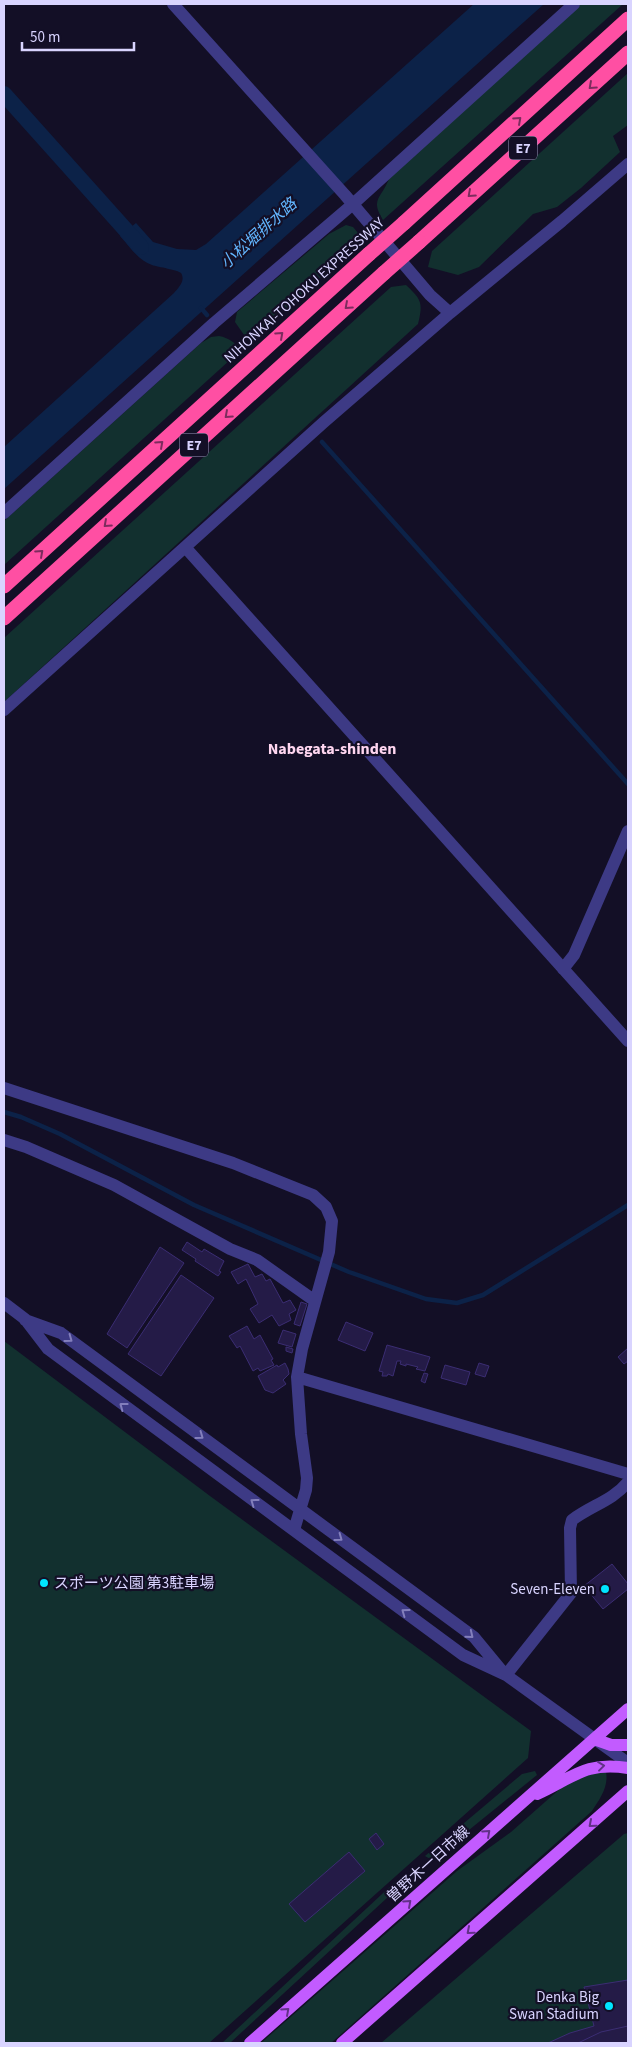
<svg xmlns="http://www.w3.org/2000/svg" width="632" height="2047" font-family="'Source Sans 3','Noto Sans JP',sans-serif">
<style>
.green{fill:#12302f}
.water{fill:#0c2248}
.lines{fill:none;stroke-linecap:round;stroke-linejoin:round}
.stream{stroke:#0c2248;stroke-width:4.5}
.canal{stroke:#0c2248;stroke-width:16}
.building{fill:#241b47;stroke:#3b2d73}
.minor{stroke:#3d3a85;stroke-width:12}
.major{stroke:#c25bff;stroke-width:12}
.highway{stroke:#ff4fa3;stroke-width:15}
.highway-bridge{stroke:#ff4fa3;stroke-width:15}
.oneway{stroke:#7d2c5e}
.oneway2{stroke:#837fbc}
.oneway3{stroke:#623188}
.poi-dot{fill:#00e5ff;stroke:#130f26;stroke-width:2}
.labels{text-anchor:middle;stroke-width:4.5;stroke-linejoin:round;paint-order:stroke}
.shield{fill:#130f26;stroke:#9e99be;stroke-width:1}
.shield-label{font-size:14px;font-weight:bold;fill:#d9d4ff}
.street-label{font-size:15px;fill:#d9d4ff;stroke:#130f26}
.poi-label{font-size:15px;fill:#d9d4ff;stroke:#130f26;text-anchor:end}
.water-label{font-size:16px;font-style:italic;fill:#62b6ff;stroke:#130f26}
.neighbourhood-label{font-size:16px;font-weight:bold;fill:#ffd6f0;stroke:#130f26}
</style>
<rect width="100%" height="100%" fill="#130f26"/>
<path class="green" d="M 581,4 L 623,4 L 383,220 C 370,199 381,199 389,179 Z
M 628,73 L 628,125 L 613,136 L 620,152 L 581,188 L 557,207 L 533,214 L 479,267 L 458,275 L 428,267 L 432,251 Z
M 346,225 L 353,227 L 363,239 L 249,342 L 235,322 L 237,312 L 329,234 Z
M 406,285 C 422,300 423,303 418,324 L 4,702 L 4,638 L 391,287 Z
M 219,336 C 229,338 234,342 241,350 L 4,565 L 4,521 L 201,343 L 211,337 Z
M 4,1341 L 210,1496 L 531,1731 L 528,1758 L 209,2043 L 4,2043 Z
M 535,1771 L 537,1775 L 432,1860 L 425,1856 L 522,1774 Z
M 606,1772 C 609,1787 599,1800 592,1811 L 331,2043 L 261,2043 L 457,1871 L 511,1832 L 562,1787 L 583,1775 Z
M 628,1833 L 628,2043 L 381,2043 L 624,1834 Z
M 396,1881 L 401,1885 L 230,2043 L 222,2043 Z"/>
<path class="water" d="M 474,4 L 544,4 L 4,489 L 4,447 L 174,293 C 178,288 186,281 181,273 C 178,270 158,267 152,265 C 138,260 129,246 120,236 L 136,223 L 153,242 L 177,249 L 196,250 L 206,244 Z"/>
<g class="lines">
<path class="stream" d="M 201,308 L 207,315
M 322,442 L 628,784
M 4,1112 L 21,1117 L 60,1134 L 194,1205 L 349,1272 L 426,1299 L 457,1303 L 483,1295 L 628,1205"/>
<path class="canal" d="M 4,94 L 141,247"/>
</g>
<path class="building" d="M 187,1242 L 202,1252 L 204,1249 L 224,1261 L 219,1271 L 221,1272 L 218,1276 L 195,1261 L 196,1259 L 182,1250 Z
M 160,1247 L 184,1263 L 127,1348 L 107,1334 Z
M 248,1264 L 255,1277 L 262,1274 L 266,1281 L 270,1279 L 283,1303 L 290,1300 L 296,1310 L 289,1314 L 291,1320 L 279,1326 L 272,1315 L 259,1323 L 250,1309 L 258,1304 L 246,1279 L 238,1284 L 231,1272 Z
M 181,1275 L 214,1298 L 161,1376 L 128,1354 Z
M 301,1302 L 307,1304 L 300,1326 L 294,1324 Z
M 346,1322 L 373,1333 L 365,1351 L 338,1340 Z
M 247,1326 L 254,1339 L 260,1335 L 273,1359 L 271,1360 L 274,1365 L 260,1371 L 258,1368 L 253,1371 L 240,1346 L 237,1348 L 229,1336 Z
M 283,1330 L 296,1334 L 292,1347 L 278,1343 Z
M 387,1345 L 430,1357 L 425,1371 L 416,1369 L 418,1367 L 406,1364 L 406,1366 L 400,1364 L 401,1361 L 397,1361 L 393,1376 L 388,1374 L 387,1376 L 382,1376 L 383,1372 L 379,1371 Z
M 286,1347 L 293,1349 L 292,1353 L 286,1351 Z
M 628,1348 L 628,1361 L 624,1364 L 618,1357 Z
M 285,1363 L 288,1369 L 289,1374 L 283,1380 L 286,1384 L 273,1393 L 265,1390 L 258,1376 L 277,1365 L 278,1367 Z
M 479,1363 L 489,1366 L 485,1377 L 475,1374 Z
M 445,1365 L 470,1372 L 466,1385 L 441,1378 Z
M 424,1373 L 428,1374 L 425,1383 L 421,1381 Z
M 612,1564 L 628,1584 L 628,1589 L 603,1609 L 584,1586 Z
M 376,1833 L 384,1844 L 377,1850 L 369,1839 Z
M 349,1852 L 365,1871 L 305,1922 L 289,1904 Z
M 628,1980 L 628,2043 L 548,2043 L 570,2033 L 594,2026 L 584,1987 Z
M 628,2026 L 628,2043 L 578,2043 L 601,2032 Z"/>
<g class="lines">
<path class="minor" d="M 173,4 L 345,195 L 430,295 L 450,313
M 4,513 L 214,323 L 353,204 L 574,4
M 185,547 L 628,1041
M 4,710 L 324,422 L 450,313 L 562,221 L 628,164
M 563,969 L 574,955 L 628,831
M 4,1088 L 233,1163 L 313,1195 L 326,1207 L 332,1221 L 329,1252 L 302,1349 L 297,1377 L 301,1434 L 307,1478 L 306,1490 L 294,1530
M 4,1140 L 26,1147 L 114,1185 L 230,1249 L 257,1260 L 315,1301
M 4,1303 L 25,1319 L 48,1349 L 463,1655 L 506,1675 L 628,1763
M 25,1320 L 61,1333 L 474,1637 L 502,1671
M 297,1377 L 628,1474
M 506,1675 L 571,1593 L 570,1528 L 572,1520 C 592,1505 612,1501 628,1482"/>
<path class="major" d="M 594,1739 L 611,1745 L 628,1745
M 537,1794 C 572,1778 586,1761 628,1768
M 250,2043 L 628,1709
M 342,2043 L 628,1791"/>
<path class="highway" d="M 404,223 L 628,19
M 419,242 L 628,53
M 4,586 L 369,254
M 4,618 L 384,273"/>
<path class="highway-bridge" d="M 369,254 L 404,223
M 384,273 L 419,242"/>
</g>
<defs><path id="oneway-chevron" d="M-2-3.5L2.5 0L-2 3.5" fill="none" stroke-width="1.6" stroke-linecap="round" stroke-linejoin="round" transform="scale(1.25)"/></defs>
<g class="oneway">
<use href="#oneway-chevron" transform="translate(592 86) rotate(138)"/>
<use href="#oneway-chevron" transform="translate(518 120) rotate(-42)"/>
<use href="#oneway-chevron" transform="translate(471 194) rotate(138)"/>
<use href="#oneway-chevron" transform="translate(348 306) rotate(138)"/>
<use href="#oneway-chevron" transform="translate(280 335) rotate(-42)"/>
<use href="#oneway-chevron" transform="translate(228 415) rotate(138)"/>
<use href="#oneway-chevron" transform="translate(160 444) rotate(-42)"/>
<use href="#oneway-chevron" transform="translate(107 524) rotate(138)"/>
<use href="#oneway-chevron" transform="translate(40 553) rotate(-42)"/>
</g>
<g class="oneway2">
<use href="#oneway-chevron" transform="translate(69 1339) rotate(36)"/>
<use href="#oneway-chevron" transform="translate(123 1406) rotate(-143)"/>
<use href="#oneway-chevron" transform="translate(200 1436) rotate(36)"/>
<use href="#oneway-chevron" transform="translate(254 1502) rotate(-144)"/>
<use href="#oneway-chevron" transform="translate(339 1538) rotate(36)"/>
<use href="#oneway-chevron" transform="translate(405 1612) rotate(-144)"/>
<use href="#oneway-chevron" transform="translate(470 1635) rotate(39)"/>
</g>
<g class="oneway3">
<use href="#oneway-chevron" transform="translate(601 1766) rotate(-7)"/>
<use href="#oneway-chevron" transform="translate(592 1824) rotate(139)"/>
<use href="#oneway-chevron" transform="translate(487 1833) rotate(-42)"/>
<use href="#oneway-chevron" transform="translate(408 1903) rotate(-42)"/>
<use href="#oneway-chevron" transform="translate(470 1931) rotate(139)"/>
<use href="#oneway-chevron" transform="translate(286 2011) rotate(-42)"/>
</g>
<g class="poi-dot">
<circle cx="44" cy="1583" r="5"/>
<circle cx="605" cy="1589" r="5"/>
<circle cx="609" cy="2006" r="5"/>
</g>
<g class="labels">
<g class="shield">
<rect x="509" y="136.5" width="28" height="23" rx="4"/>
<rect x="180" y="433.5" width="28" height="23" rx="4"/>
</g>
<g class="shield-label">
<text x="523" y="153">E7</text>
<text x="194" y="450">E7</text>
</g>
<g class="street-label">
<text transform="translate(304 290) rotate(-42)" y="5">NIHONKAI-TOHOKU EXPRESSWAY</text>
<text transform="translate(428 1864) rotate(-42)" y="5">曽野木一日市線</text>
</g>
<g class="poi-label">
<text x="54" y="1588" text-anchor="start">スポーツ公園 第3駐車場</text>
<text x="595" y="1594">Seven-Eleven</text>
<text x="599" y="2002">Denka Big<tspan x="599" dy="17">Swan Stadium</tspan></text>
</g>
<g class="water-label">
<text transform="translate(258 233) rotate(-42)" y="6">小松堀排水路</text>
</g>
<g class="neighbourhood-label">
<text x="332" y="754">Nabegata-shinden</text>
</g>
</g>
<rect width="632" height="2047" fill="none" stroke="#d9d4ff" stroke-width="10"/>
<path d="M22 42v8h112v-8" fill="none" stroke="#d9d4ff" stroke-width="2.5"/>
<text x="30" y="42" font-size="15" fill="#d9d4ff" stroke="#130f26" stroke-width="4" paint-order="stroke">50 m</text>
</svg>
